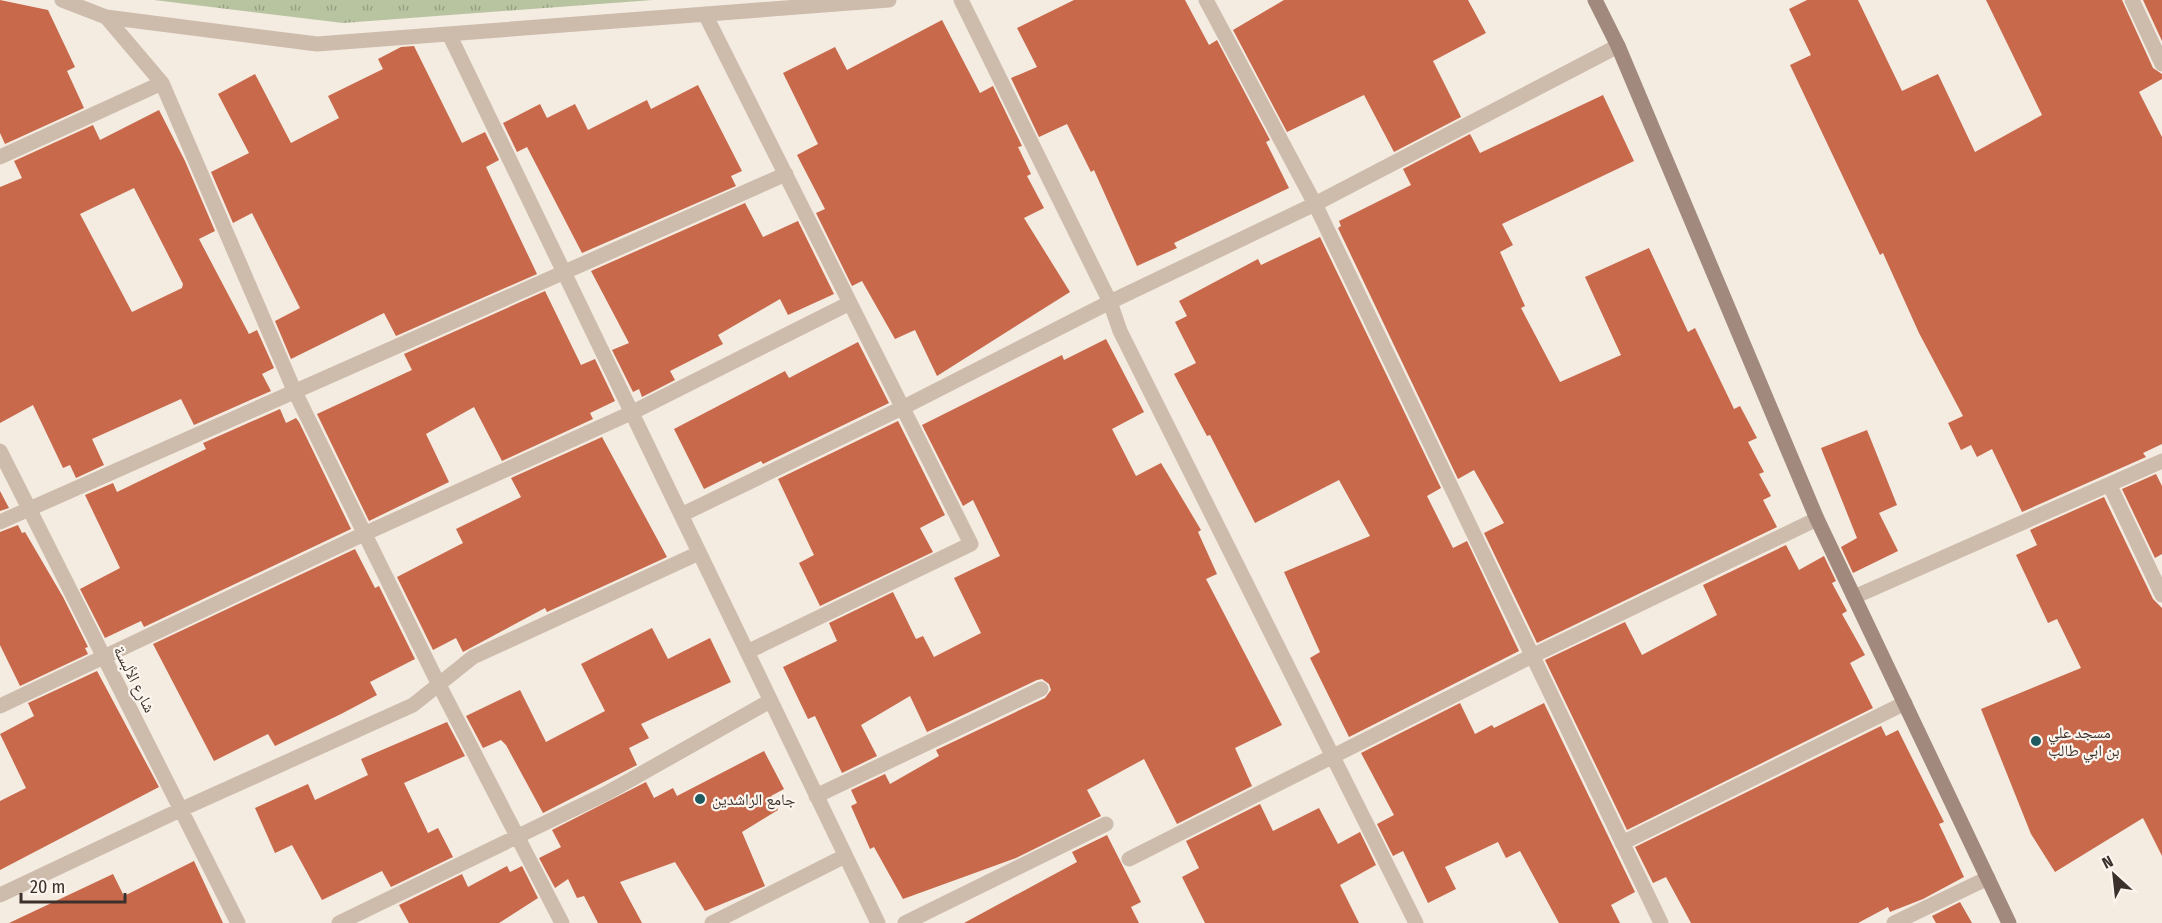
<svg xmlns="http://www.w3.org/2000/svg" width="2162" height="923" font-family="'Fira Sans Condensed','Noto Naskh Arabic',sans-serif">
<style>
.park{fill:url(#park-tufts)}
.building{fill:#c8694b;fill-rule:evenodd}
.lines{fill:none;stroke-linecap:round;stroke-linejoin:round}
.minor{stroke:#cdbbac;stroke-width:15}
.secondary{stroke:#a18a7d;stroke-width:15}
.poi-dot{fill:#1f5a5e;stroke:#fbf5ee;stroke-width:2}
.labels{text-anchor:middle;stroke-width:4.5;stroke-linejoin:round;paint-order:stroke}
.street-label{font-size:16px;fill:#3b302b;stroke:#fbf5ee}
.poi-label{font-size:16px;fill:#3b302b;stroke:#fbf5ee;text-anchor:start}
</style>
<defs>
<pattern id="park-tufts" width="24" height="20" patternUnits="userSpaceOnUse" patternTransform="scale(1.5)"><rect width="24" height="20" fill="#b8c4a0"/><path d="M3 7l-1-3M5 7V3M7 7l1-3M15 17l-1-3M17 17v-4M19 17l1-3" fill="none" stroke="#97a083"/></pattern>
</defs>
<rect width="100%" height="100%" fill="#f4ebe1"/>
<path class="park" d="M 154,0 L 653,0 L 343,23 Z"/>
<path class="building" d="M 0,0 L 48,10 L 75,67 L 67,71 L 84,108 L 5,144 L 0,133 Z
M 1074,0 L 1185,0 L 1209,45 L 1217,40 L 1270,140 L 1266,142 L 1289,188 L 1174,243 L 1177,248 L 1137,266 L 1094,170 L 1091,172 L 1067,124 L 1039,137 L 1011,78 L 1037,67 L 1017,28 Z
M 1284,0 L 1468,0 L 1486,33 L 1433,61 L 1461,117 L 1394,152 L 1364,95 L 1287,132 L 1233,30 Z
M 1807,0 L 1858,0 L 1902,91 L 1938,74 L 1975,152 L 2042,115 L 1986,0 L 2122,0 L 2153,68 L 2162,74 L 2162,79 L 2139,92 L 2162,137 L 2162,444 L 2143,453 L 2146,457 L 2022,512 L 1992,449 L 1977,457 L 1971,445 L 1961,450 L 1948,423 L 1963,416 L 1919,333 L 1883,253 L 1880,255 L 1790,65 L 1811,55 L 1789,9 Z
M 2143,0 L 2162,0 L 2162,41 Z
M 942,20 L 980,93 L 993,86 L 1022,146 L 1018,147 L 1031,174 L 1027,176 L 1044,208 L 1024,218 L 1070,292 L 937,376 L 915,330 L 895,339 L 862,281 L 852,286 L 816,213 L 825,209 L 797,155 L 818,144 L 783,73 L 835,47 L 847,70 Z
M 414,46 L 462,143 L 485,132 L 499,160 L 486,167 L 537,274 L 396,336 L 384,313 L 291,359 L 275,321 L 300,308 L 252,213 L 233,223 L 211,172 L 249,153 L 218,94 L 255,74 L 291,143 L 339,118 L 328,96 L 383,69 L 378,59 L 401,47 Z
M 698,85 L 742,171 L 731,176 L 736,186 L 582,253 L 527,147 L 517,152 L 503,123 L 540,104 L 547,118 L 575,104 L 588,130 L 647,100 L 651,109 Z
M 1603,95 L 1634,161 L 1502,224 L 1513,245 L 1500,252 L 1525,306 L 1521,308 L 1560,382 L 1621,355 L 1585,277 L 1649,248 L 1688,332 L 1695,328 L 1734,409 L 1740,406 L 1757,438 L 1748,442 L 1764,472 L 1759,474 L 1771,496 L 1763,500 L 1777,527 L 1537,643 L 1484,533 L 1504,523 L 1474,470 L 1458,479 L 1338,228 L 1341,226 L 1339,221 L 1411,185 L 1403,169 L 1470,134 L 1480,153 Z
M 159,110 L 185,161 L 215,231 L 199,239 L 249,334 L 257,330 L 274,368 L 262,374 L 271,391 L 194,425 L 181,399 L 92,439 L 104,465 L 76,478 L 70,465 L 63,468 L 33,405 L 0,423 L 0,187 L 22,178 L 14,161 L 93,125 L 100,140 ZM 134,188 L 183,284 L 182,288 L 132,312 L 80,214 Z
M 745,203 L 763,237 L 798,221 L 834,294 L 788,315 L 780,299 L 718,335 L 723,344 L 670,371 L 675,380 L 642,397 L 639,389 L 633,392 L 612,350 L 629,343 L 591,271 Z
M 1320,237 L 1441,488 L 1427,496 L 1453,548 L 1467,541 L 1519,651 L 1349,737 L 1310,658 L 1320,652 L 1284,572 L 1370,536 L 1339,480 L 1255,523 L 1210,435 L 1207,436 L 1174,374 L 1196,363 L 1175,322 L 1187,316 L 1179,301 L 1258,259 L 1261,265 Z
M 545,291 L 581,365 L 595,359 L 615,401 L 590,413 L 593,419 L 502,461 L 474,407 L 426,434 L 449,482 L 369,521 L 317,414 L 412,370 L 404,354 Z
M 1106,339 L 1144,412 L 1112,429 L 1136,476 L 1161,463 L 1201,530 L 1198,532 L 1217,574 L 1206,579 L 1282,725 L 1235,748 L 1252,786 L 1177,824 L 1144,759 L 1087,790 L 1101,816 L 1016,858 L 903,899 L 874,847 L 870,849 L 851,806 L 857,803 L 851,790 L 885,774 L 890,784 L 939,756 L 936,750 L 1045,698 L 1051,690 L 1049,684 L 1042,679 L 1037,680 L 927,732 L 910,696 L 861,725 L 877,756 L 842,773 L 815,716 L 808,719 L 783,667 L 837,641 L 829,623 L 893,592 L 916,639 L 923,636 L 934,657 L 981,633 L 954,578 L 1000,556 L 973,500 L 963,506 L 922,425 L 1062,355 L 1064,360 Z
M 858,342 L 889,403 L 769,461 L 763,464 L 761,461 L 704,489 L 674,429 L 785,371 L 789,378 Z
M 280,409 L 286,423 L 296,418 L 299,422 L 351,529 L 144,627 L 141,621 L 105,638 L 80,589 L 120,568 L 85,495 L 113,483 L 117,492 L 206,449 L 203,443 Z
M 898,421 L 945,515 L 920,528 L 933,552 L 820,606 L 799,563 L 814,555 L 778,479 Z
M 1867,430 L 1897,505 L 1879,513 L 1898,551 L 1853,573 L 1841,547 L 1857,538 L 1821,448 Z
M 602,437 L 667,557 L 547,612 L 545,608 L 463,652 L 456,638 L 433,650 L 397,577 L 463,543 L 456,529 L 521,497 L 511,478 Z
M 2156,474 L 2162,486 L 2162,554 L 2155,558 L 2122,489 Z
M 0,491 L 9,508 L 0,511 Z
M 2104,497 L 2153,599 L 2162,608 L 2162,856 L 2143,818 L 2055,872 L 2031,834 L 1981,709 L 2081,668 L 2057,619 L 2048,623 L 2016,555 L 2037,545 L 2030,530 Z
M 18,525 L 22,533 L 25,532 L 63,597 L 88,647 L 85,648 L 88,654 L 20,686 L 0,645 L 0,532 Z
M 1786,545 L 1799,570 L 1824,556 L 1836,581 L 1832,583 L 1847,611 L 1842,614 L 1865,655 L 1850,663 L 1873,708 L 1627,830 L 1545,660 L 1625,622 L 1642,655 L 1717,615 L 1703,585 Z
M 355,549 L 375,588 L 379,586 L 415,659 L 370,682 L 377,695 L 341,714 L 275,746 L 268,734 L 214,761 L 153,644 Z
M 652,628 L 668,659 L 710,638 L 731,682 L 641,724 L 649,738 L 629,748 L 637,765 L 543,813 L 506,745 L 501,740 L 483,748 L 466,716 L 520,690 L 546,742 L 605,711 L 581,664 Z
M 97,671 L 159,787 L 0,870 L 0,801 L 26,788 L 0,734 L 34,716 L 28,703 Z
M 1460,703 L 1475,734 L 1492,725 L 1494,728 L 1544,703 L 1635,892 L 1611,905 L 1620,923 L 1559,923 L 1520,851 L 1506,858 L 1498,842 L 1445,867 L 1456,889 L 1428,903 L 1403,851 L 1393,856 L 1377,824 L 1394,815 L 1361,753 Z
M 447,722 L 465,756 L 404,783 L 428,833 L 438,828 L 453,857 L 391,887 L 382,871 L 322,900 L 292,845 L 275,853 L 255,808 L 308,784 L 315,800 L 368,775 L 361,759 Z
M 1881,726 L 1886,736 L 1898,730 L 1944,822 L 1939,824 L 1964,877 L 1923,899 L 1890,912 L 1888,907 L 1858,923 L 1691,923 L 1666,877 L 1653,883 L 1635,847 Z
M 764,751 L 784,789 L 771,796 L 778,810 L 742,832 L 765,886 L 705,911 L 675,862 L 620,882 L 642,923 L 598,923 L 584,896 L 577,898 L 568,879 L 555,888 L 539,858 L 561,847 L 552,830 L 646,782 L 654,798 L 673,788 L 677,796 Z
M 1260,804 L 1273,831 L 1319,808 L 1338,844 L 1360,832 L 1376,865 L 1340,885 L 1359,923 L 1205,923 L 1182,877 L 1199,868 L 1186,841 Z
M 1107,835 L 1141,902 L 1131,907 L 1139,923 L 964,923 L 1077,862 L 1072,852 Z
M 194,861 L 223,923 L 9,923 L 113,874 L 124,896 Z
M 507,866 L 510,872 L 522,866 L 538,898 L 499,923 L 409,923 L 399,905 L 462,874 L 468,887 Z
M 1960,902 L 1972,923 L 1936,923 L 1932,916 Z"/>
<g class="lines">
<path class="minor" d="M 62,0 L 106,17 L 317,44 L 889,0
M 961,0 L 1110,302 L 1120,331 L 1416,923
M 1206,0 L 1315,204 L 1661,923
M 2132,0 L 2162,64
M 705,14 L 971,544 L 747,652
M 106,17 L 162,83 L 294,390 L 438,683 L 562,923
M 449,34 L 878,923
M 0,157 L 162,83
M 0,451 L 238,923
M 2110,486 L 2162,595
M 681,515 L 904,407 L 1110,302 L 1315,204 L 1618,46
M 0,522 L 786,174
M 1854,597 L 2162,461
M 0,706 L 366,533 L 631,413 L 850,303
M 816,796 L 1041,689
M 1622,843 L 1905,703
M 1129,859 L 1532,656 L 1817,519
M 0,895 L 180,810 L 413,705 L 473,657 L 699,553
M 339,923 L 607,793 L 770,701
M 712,923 L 845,856
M 905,923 L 1106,824
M 1894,923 L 1988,878"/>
<path class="secondary" d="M 1595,0 L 1618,46 L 1817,519 L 2009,923"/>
</g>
<g class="poi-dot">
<circle cx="2036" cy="741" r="6"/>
<circle cx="700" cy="799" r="6"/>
</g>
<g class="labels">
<g class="street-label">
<text transform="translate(135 679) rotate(63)" y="6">شارع الألبسة</text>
</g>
<g class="poi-label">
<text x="2048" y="738">مسجد علي<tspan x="2048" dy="18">بن ابي طالب</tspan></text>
<text x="712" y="805">جامع الراشدين</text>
</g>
</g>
<g transform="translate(2114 875) rotate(333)" stroke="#fbf5ee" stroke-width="4.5" paint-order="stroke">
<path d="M0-4.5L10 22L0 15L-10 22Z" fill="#3b302b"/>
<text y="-9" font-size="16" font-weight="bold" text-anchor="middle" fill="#3b302b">N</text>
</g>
<path d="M21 893v9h104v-9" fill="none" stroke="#3b302b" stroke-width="3"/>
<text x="30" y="893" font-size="18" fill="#3b302b" stroke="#fbf5ee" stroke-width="4.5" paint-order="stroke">20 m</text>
</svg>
